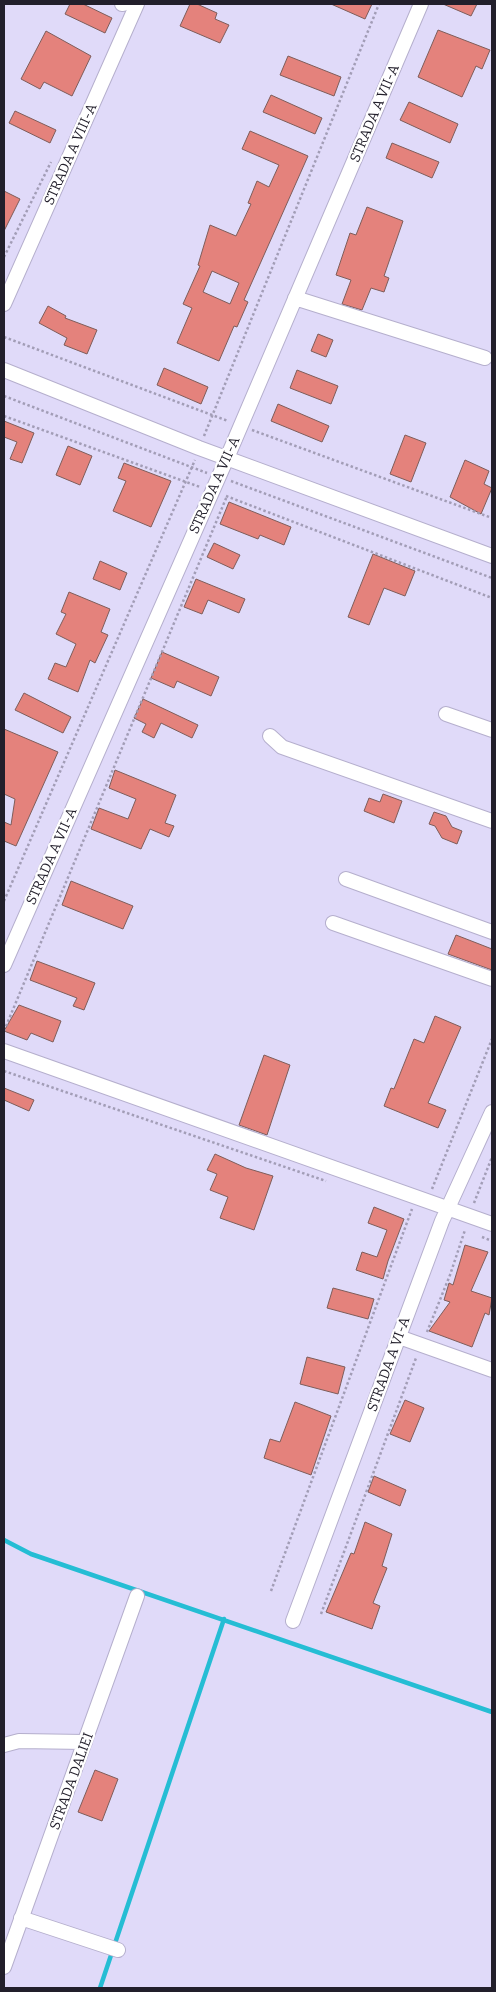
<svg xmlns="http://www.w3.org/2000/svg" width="496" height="1992" font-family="Bitter,serif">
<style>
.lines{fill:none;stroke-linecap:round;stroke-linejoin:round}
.stream{stroke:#25bdd4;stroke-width:4.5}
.building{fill:#e4827c;stroke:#7e5d5a;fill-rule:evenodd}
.minor-casing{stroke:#b5afcd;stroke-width:16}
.path{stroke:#a29db6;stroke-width:2.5;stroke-dasharray:2.5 2.5;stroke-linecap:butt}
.minor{stroke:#fff;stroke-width:14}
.labels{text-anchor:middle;stroke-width:4.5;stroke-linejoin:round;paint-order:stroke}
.street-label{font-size:14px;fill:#221f2b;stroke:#fff}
</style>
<rect width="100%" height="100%" fill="#e0daf9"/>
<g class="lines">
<path class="stream" d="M 4,1540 L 31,1554 L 492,1712
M 100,1988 L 224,1619"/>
</g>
<path class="building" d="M 70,4 L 83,4 L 112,18 L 105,33 L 65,14 Z
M 190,4 L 197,4 L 217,13 L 215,19 L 229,25 L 220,43 L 180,26 Z
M 331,4 L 372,4 L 365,19 Z
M 443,4 L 477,4 L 471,16 Z
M 438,30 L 490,50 L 482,69 L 476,66 L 462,97 L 418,77 Z
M 46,31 L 91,56 L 72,96 L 44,82 L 40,89 L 21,79 Z
M 288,56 L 341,77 L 334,96 L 280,75 Z
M 271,95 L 322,118 L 315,134 L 263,112 Z
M 409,102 L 458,124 L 450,143 L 400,120 Z
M 15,111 L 56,130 L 50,143 L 9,123 Z
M 250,131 L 308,156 L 244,300 L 248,302 L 237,327 L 234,326 L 219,361 L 177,343 L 192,308 L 183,304 L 200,266 L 198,265 L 210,225 L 236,236 L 251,204 L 248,203 L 257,181 L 269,187 L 279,165 L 242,149 ZM 212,271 L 239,283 L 230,304 L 203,292 Z
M 392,143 L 439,162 L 432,178 L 386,158 Z
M 4,191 L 20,199 L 4,231 Z
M 367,207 L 403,221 L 384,276 L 389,278 L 384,292 L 371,288 L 362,310 L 342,304 L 351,280 L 336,275 L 350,233 L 356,235 Z
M 48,306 L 66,316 L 65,318 L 97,330 L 87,354 L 64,345 L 67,338 L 39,323 Z
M 318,334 L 333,340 L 326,357 L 311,351 Z
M 164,368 L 208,387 L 201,404 L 157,385 Z
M 297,370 L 338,386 L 331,404 L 290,388 Z
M 278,404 L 329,426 L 322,442 L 271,421 Z
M 4,421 L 34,433 L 22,463 L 10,459 L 17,442 L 4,437 Z
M 405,435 L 426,443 L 411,482 L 390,474 Z
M 68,446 L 92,456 L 80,485 L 56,475 Z
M 465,460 L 489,471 L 484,484 L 492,488 L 481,514 L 450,497 Z
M 124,463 L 171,481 L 151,527 L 113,511 L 126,481 L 118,478 Z
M 229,502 L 291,527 L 284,545 L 260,535 L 258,539 L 220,524 Z
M 214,543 L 240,555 L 233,569 L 207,557 Z
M 373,554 L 415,571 L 405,596 L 384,588 L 369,625 L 348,617 Z
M 100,561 L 127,573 L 120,590 L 93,579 Z
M 196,579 L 245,599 L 239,613 L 208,600 L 202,614 L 184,607 Z
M 69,592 L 110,609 L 101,632 L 108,635 L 95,663 L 90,660 L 78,692 L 48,679 L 55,663 L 66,667 L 76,644 L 56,634 L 66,614 L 61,612 Z
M 162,652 L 219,677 L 211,696 L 177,681 L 174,688 L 151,678 Z
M 24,693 L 71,717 L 63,733 L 15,710 Z
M 143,699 L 198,725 L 192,738 L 161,723 L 154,738 L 142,732 L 146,724 L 134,718 Z
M 4,729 L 58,752 L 16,846 L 4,841 L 4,822 L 11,825 L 15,799 L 4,794 Z
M 115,770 L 176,795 L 165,823 L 174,826 L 169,837 L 150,829 L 141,849 L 91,829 L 99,808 L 128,819 L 136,799 L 109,788 Z
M 383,794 L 402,801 L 394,823 L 364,811 L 369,798 L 380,802 Z
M 434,812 L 446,816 L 452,827 L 462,831 L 457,844 L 442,838 L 435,826 L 429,824 Z
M 71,881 L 133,906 L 123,929 L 62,905 Z
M 456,935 L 492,949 L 492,970 L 448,954 Z
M 37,961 L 95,983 L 84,1010 L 73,1006 L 77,998 L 30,980 Z
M 19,1005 L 61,1021 L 53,1042 L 31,1033 L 27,1040 L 4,1031 Z
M 435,1016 L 461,1027 L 428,1103 L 446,1110 L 438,1128 L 384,1106 L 391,1088 L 394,1089 L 414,1039 L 424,1043 Z
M 264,1055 L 290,1065 L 267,1135 L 239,1125 Z
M 4,1088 L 34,1100 L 29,1111 L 4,1100 Z
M 215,1154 L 246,1168 L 273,1176 L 254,1230 L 220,1218 L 228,1197 L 210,1190 L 217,1174 L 207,1170 Z
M 374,1207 L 404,1219 L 388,1261 L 383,1279 L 356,1270 L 362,1252 L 377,1257 L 387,1230 L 368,1223 Z
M 465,1245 L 488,1252 L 471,1291 L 492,1298 L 489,1315 L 485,1313 L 472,1347 L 429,1331 L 450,1302 L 444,1300 L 449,1283 L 453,1285 Z
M 333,1288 L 374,1299 L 368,1319 L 327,1308 Z
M 307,1357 L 345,1367 L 338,1394 L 300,1384 Z
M 405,1400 L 424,1408 L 410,1442 L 390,1434 Z
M 295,1402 L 331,1416 L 311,1475 L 264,1458 L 270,1439 L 280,1442 Z
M 374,1476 L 406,1490 L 400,1506 L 368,1492 Z
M 365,1522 L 392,1534 L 382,1566 L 387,1568 L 373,1603 L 380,1606 L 372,1629 L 326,1612 L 351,1553 L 354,1554 Z
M 95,1770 L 118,1779 L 102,1821 L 78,1812 Z"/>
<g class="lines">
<defs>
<path id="minor" d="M 122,4 L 123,4
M 295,298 L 485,358
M 4,304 L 137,4
M 4,370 L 199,448 L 492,556
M 446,714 L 492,730
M 270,736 L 282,747 L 492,821
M 346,879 L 492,932
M 333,923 L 492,979
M 4,965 L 227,458 L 421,4
M 4,1051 L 492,1224
M 399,1337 L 492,1370
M 293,1621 L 442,1221 L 492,1112
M 4,1745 L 19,1741 L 85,1742
M 21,1918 L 118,1950
M 4,1967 L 137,1596"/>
</defs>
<use href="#minor" class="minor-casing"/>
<path class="path" d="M 4,257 L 51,162
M 4,337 L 228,421
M 4,396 L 207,473
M 4,416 L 200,487
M 252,430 L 492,518
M 204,436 L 379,4
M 231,481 L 492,578
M 226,496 L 492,598
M 4,901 L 195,460
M 4,1031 L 227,496
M 4,1071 L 326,1181
M 432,1189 L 492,1039
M 474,1203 L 492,1157
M 482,1237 L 492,1241
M 427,1332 L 450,1275 L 465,1230
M 271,1591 L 412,1209
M 321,1614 L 416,1358"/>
<use href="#minor" class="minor"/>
</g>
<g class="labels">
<g class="street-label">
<text transform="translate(374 113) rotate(-67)" y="5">STRADA A VII-A</text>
<text transform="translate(70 154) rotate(-66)" y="5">STRADA A VIII-A</text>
<text transform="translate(214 485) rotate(-66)" y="5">STRADA A VII-A</text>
<text transform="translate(51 856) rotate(-66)" y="5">STRADA A VII-A</text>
<text transform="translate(388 1364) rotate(-70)" y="5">STRADA A VI-A</text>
<text transform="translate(71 1781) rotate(-70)" y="5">STRADA DALIEI</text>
</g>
</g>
<rect width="496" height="1992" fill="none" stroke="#221f2b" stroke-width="10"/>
</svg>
